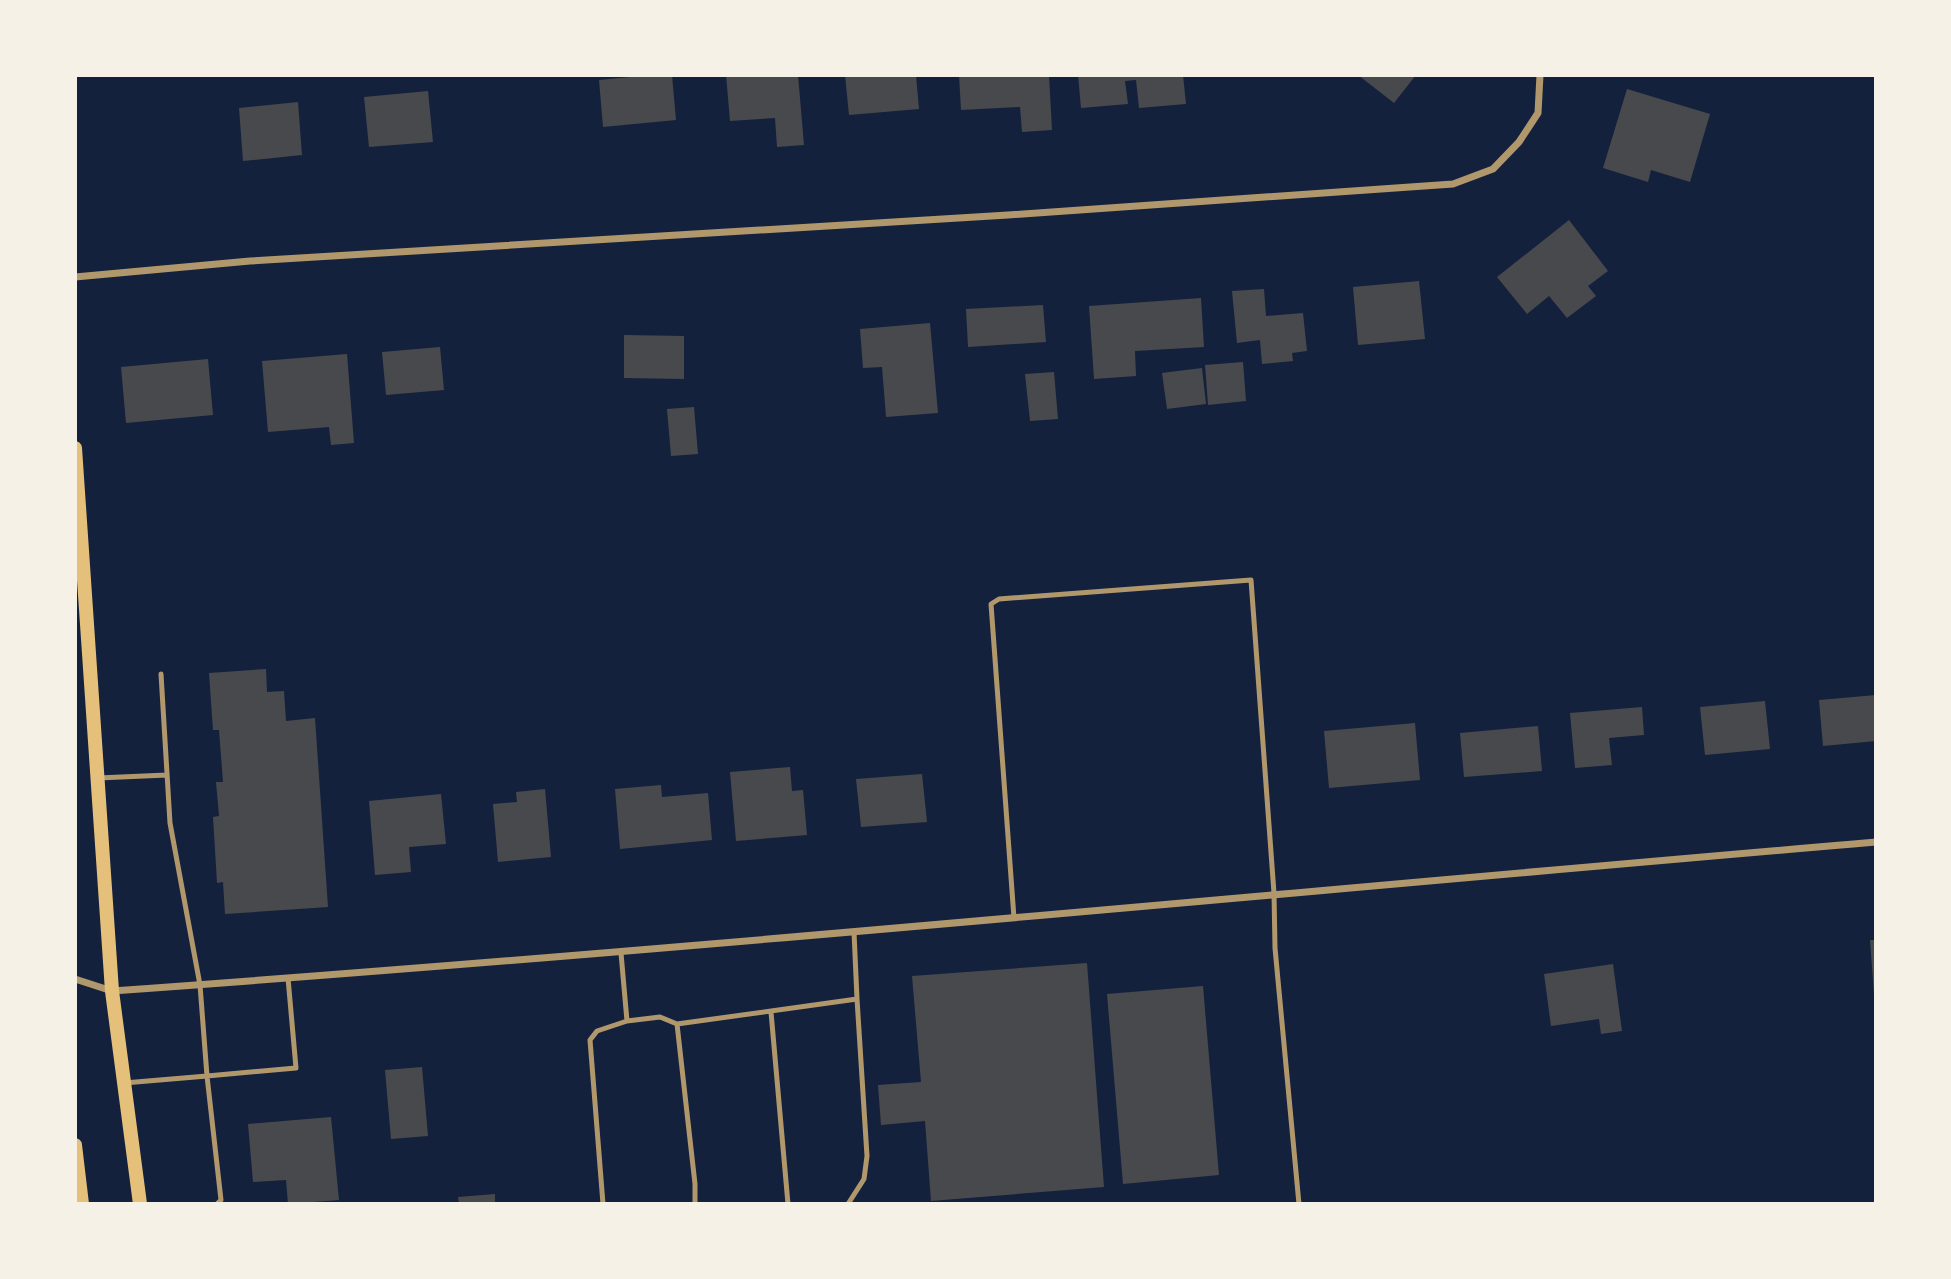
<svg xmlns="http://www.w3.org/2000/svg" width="1951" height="1279" font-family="Signika,sans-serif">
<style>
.building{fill:#48494c}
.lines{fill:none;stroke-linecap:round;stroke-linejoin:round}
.service{stroke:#b1986c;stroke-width:5}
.minor{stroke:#b1986c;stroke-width:7}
.secondary{stroke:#e5c07b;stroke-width:14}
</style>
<rect width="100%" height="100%" fill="#14213d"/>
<path class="building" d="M 651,75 L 672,75 L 676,120 L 603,127 L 599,80 Z
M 726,75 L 798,75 L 804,145 L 777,147 L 775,118 L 730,121 Z
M 845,75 L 916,75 L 919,109 L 849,115 Z
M 959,75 L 1049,75 L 1052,130 L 1022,132 L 1020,107 L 961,110 Z
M 1078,75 L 1183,75 L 1186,104 L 1139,108 L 1136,80 L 1125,81 L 1128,104 L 1081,108 Z
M 1358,75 L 1416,75 L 1394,103 Z
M 1627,89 L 1710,114 L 1690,182 L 1651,170 L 1648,182 L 1603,168 Z
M 428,91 L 433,142 L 369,147 L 364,97 Z
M 298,102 L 302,155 L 243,161 L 239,108 Z
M 1569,220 L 1608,271 L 1588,286 L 1596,296 L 1567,318 L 1549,296 L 1527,314 L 1497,277 Z
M 1419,281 L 1425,339 L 1358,345 L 1353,287 Z
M 1264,289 L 1266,316 L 1303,313 L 1307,351 L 1292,353 L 1293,361 L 1262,364 L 1260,340 L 1237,343 L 1232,291 Z
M 1201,298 L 1204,347 L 1135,351 L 1136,376 L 1094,379 L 1089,306 Z
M 1043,305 L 1046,342 L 968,347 L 966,309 Z
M 930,323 L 938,413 L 886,417 L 882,367 L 863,368 L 860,329 Z
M 624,335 L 684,336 L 684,379 L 624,378 Z
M 440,347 L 444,390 L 386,395 L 382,352 Z
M 347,354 L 354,443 L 331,445 L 329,427 L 268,432 L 262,361 Z
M 208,359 L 213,415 L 126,423 L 121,367 Z
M 1243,362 L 1246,401 L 1208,405 L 1205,365 Z
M 1202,368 L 1206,404 L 1167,409 L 1162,373 Z
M 1054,372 L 1058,419 L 1030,421 L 1025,374 Z
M 694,407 L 698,454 L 671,456 L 667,409 Z
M 266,669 L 267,692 L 284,691 L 286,721 L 315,718 L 328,907 L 225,914 L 223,882 L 217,883 L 213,817 L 219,816 L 216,782 L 223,782 L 219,730 L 213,730 L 209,673 Z
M 1876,695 L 1876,741 L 1823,746 L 1819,700 Z
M 1765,701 L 1770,749 L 1705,755 L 1700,707 Z
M 1642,707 L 1644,735 L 1609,738 L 1612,765 L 1575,768 L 1570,713 Z
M 1415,723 L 1420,780 L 1329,788 L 1324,731 Z
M 1538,726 L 1542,771 L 1464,777 L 1460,733 Z
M 790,767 L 792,791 L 803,790 L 807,835 L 736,841 L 730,772 Z
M 922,774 L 927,822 L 861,827 L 856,779 Z
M 661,785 L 662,797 L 708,793 L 712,840 L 620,849 L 615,789 Z
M 545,789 L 551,857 L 498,862 L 493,804 L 517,802 L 516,792 Z
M 441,794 L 446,844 L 409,847 L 411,872 L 375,875 L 369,801 Z
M 1870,940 L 1876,940 L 1876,995 L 1874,995 Z
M 1087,963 L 1104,1187 L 931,1201 L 925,1121 L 881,1125 L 878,1085 L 921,1082 L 912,976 Z
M 1613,964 L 1622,1031 L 1601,1034 L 1599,1019 L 1551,1026 L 1544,974 Z
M 1203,986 L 1219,1175 L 1123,1184 L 1107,994 Z
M 422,1067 L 428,1136 L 391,1139 L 385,1070 Z
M 331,1117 L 339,1200 L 288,1204 L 286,1180 L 253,1182 L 248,1124 Z
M 495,1194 L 495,1204 L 459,1204 L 458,1197 Z"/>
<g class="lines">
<path class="service" d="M 161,674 L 170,823 L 200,985 L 207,1076 L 296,1068 L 288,978
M 98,778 L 167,775
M 1014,918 L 991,604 L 999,599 L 1251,580 L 1274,893 L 1275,948 L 1299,1204
M 771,1012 L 788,1204
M 627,1021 L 660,1017 L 677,1024 L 695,1184 L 695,1204
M 677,1024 L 857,999 L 854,932
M 124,1083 L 207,1076 L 221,1200 L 217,1204
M 603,1204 L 590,1040 L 597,1031 L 627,1021 L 621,953
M 848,1204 L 864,1179 L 867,1156 L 857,999"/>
<path class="minor" d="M 75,277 L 250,261 L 1008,215 L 1453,184 L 1493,169 L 1519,142 L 1538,113 L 1540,75
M 75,979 L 112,991 C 701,949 1288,892 1876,842"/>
<path class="secondary" d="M 75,448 L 112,991 L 140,1204
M 75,1145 L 82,1204"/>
</g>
<rect width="1951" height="1279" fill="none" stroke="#f6f1e7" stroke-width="154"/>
</svg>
